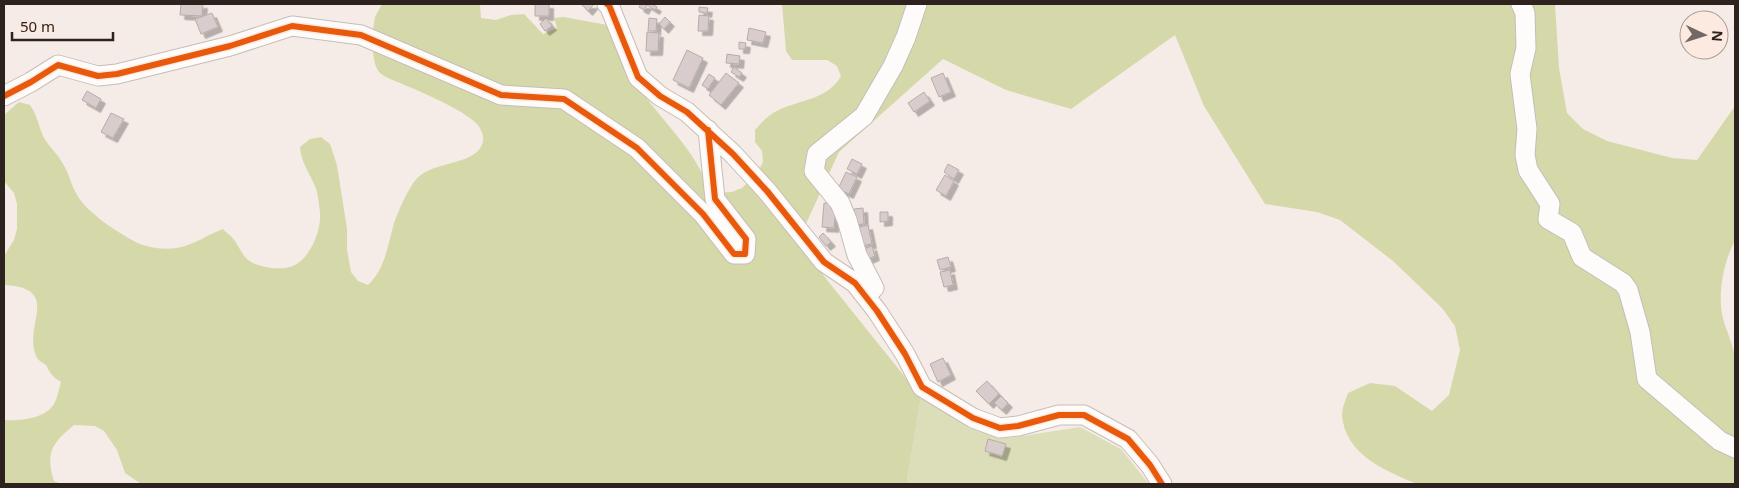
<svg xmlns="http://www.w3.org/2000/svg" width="1739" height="488" font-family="'Noto Sans',sans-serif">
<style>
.green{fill:#dcdeb9}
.forest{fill:#d5d8a9}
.building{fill:#d8cdcc;stroke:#b6acaa;filter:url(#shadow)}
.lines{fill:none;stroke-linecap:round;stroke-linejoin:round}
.minor-casing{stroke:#c7bdb8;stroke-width:21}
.minor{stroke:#fefcfb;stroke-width:19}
.cycleway-casing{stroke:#fceae1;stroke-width:9}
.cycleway{stroke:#e8590c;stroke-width:6}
</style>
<defs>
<filter id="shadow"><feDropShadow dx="4.5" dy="4.5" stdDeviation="0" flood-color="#0004"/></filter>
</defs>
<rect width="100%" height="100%" fill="#f6ece7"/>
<path class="green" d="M 921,397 L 969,428 L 1009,438 L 1080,427 L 1121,449 L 1149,484 L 909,484 L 907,479 Z"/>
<path class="forest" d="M 382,4 L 480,4 L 481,18 L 496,20 L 511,15 L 524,14 L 543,34 L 557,28 L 554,18 L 564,17 L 607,25 C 619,50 631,77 648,100 C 670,129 699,156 710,193 L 732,192 L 742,188 L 758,172 L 763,162 L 762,151 L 755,142 L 755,130 C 762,122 769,114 779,110 C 802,99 827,100 841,76 L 837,66 L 827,60 L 792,60 L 786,51 L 782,4 L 1555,4 L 1559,68 L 1567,113 L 1583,129 L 1607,141 L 1672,158 L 1697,160 L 1735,106 L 1735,240 C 1724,262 1718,290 1722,314 C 1725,330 1735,346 1735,362 C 1737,402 1735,444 1735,484 L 1417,484 C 1386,471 1345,455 1342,415 C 1342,408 1346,399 1348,393 L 1370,383 L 1395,386 L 1432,411 L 1449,395 L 1460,350 L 1455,326 L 1442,308 L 1393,261 L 1340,220 L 1317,212 L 1265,204 L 1204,106 L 1175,35 L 1071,109 L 1006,90 L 943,59 L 839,152 L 804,228 L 799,245 L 921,397 L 907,479 L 909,484 L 141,484 L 125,473 L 117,450 L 104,431 L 95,426 L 74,425 C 52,443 45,453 54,481 L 62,484 L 7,484 L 4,482 L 4,420 C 20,421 47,419 55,402 C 58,396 59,388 61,382 C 58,380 54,378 52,375 C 49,372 48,368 46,365 C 43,363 39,361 37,358 C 21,327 64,288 4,285 L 4,256 L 14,240 L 17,229 L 17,204 L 14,193 L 4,181 L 4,115 L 19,102 L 30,105 C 38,117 38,124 43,136 C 48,146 58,154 63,164 C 69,173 71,185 77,195 C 87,213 121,235 140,244 C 151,248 165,250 177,248 C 194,245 207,235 223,229 C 225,232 229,234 232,237 C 239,245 242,258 253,263 C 264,268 284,271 295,265 C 310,258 322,229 320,212 C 319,204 318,193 315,186 C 309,172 301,162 300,147 L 310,139 L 321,137 L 330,144 L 337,165 L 347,229 L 347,250 L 351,272 L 358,281 L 368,285 C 385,269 388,245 394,223 C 399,210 406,193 414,182 C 429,160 472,167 482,145 C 485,138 482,130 477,124 C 464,110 419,91 400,83 C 393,80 386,78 380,73 C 370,63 372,30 375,17 C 377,12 380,8 382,4 Z"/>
<path class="building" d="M 181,4 L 203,4 L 202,16 L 180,15 Z
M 535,4 L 549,4 L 549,16 L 535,16 Z
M 581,4 L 594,4 L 588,11 Z
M 641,4 L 652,4 L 657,7 L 655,10 L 647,5 L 644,10 L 639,7 Z
M 699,7 L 708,8 L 707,13 L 699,12 Z
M 212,13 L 218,27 L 201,34 L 195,19 Z
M 699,15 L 709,16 L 708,31 L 698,31 Z
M 665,17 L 670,22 L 664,29 L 659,24 Z
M 546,18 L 552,26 L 545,31 L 540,24 Z
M 649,18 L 657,19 L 656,31 L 648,31 Z
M 749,28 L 766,32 L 763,43 L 747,40 Z
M 647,32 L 659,33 L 658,51 L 646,51 Z
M 739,42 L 746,43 L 745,49 L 739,49 Z
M 687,50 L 703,58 L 689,88 L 673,80 Z
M 727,54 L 740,56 L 739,64 L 726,63 Z
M 734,67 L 742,73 L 739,77 L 731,72 Z
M 726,73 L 739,83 L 721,105 L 709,95 Z
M 943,73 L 951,92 L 939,97 L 931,78 Z
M 709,74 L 715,78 L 708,89 L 702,85 Z
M 87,91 L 101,99 L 96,108 L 82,100 Z
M 924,92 L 930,101 L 914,112 L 908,103 Z
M 111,113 L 124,119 L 113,138 L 101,132 Z
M 852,159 L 862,164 L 857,174 L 847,169 Z
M 948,164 L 959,170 L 954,179 L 944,172 Z
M 846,172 L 857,177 L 849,194 L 838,189 Z
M 945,175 L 954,181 L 946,196 L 936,190 Z
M 824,203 L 836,204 L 834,228 L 822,227 Z
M 863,208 L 864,224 L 855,225 L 854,209 Z
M 880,212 L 888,212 L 888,221 L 880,222 Z
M 868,225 L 872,244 L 860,246 L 856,228 Z
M 823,233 L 831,242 L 826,246 L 819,237 Z
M 872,246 L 875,256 L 868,259 L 864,249 Z
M 948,257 L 951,267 L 940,270 L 937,260 Z
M 950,270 L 953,285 L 944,287 L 940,272 Z
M 943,358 L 951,375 L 938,382 L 930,364 Z
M 987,381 L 999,394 L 989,404 L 976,391 Z
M 1001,396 L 1008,403 L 1002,410 L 994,403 Z
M 988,439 L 1006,444 L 1002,456 L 985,451 Z"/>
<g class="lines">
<defs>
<path id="minor" d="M 607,4 L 609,5 L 638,77 L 660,96 L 687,112 L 733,154 L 767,191 L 824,262 L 855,283 L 877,311 L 905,354 L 922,387 L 973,418 L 1000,428 L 1018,426 L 1059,415 L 1084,415 L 1128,439 L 1150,465 L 1162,484
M 1521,4 L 1525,13 L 1526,48 L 1520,74 L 1527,129 L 1525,155 L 1528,170 L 1550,204 L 1548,219 L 1572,233 L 1582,257 L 1623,283 L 1628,290 L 1640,332 L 1647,379 L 1720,441 L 1735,448
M 4,96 L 31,82 L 58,65 L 98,76 L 117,74 L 230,46 L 292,26 L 361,35 L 501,95 L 564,99 L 637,148 L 703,214 L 734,254 L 745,254 L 746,239 L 715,199 L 708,130
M 865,296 L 874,288 L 857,255 L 847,220 L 840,203 L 814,171 L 817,154 L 864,116 L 893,66 L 906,37 L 917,4"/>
</defs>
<use href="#minor" class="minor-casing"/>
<use href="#minor" class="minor"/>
<defs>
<path id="cycleway" d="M 607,4 L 609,5 L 638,77 L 660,96 L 687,112 L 733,154 L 767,191 L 824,262 L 855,283 L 877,311 L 905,354 L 922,387 L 973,418 L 1000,428 L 1018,426 L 1059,415 L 1084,415 L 1128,439 L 1150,465 L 1162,484
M 4,96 L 31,82 L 58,65 L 98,76 L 117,74 L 230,46 L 292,26 L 361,35 L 501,95 L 564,99 L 637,148 L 703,214 L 734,254 L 745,254 L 746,239 L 715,199 L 708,130"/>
</defs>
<use href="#cycleway" class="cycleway-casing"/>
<use href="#cycleway" class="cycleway"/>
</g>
<rect width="1739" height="488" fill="none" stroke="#2d221d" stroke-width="10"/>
<g transform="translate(1704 35) rotate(94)"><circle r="24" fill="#fceae1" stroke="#a99a93"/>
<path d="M0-4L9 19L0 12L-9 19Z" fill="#736964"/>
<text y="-8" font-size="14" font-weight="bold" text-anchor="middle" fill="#2d221d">N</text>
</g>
<path d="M12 32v8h101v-8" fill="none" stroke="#2d221d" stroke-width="2.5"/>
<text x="20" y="32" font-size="15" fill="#2d221d" stroke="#fceae1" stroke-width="4" paint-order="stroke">50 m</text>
</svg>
